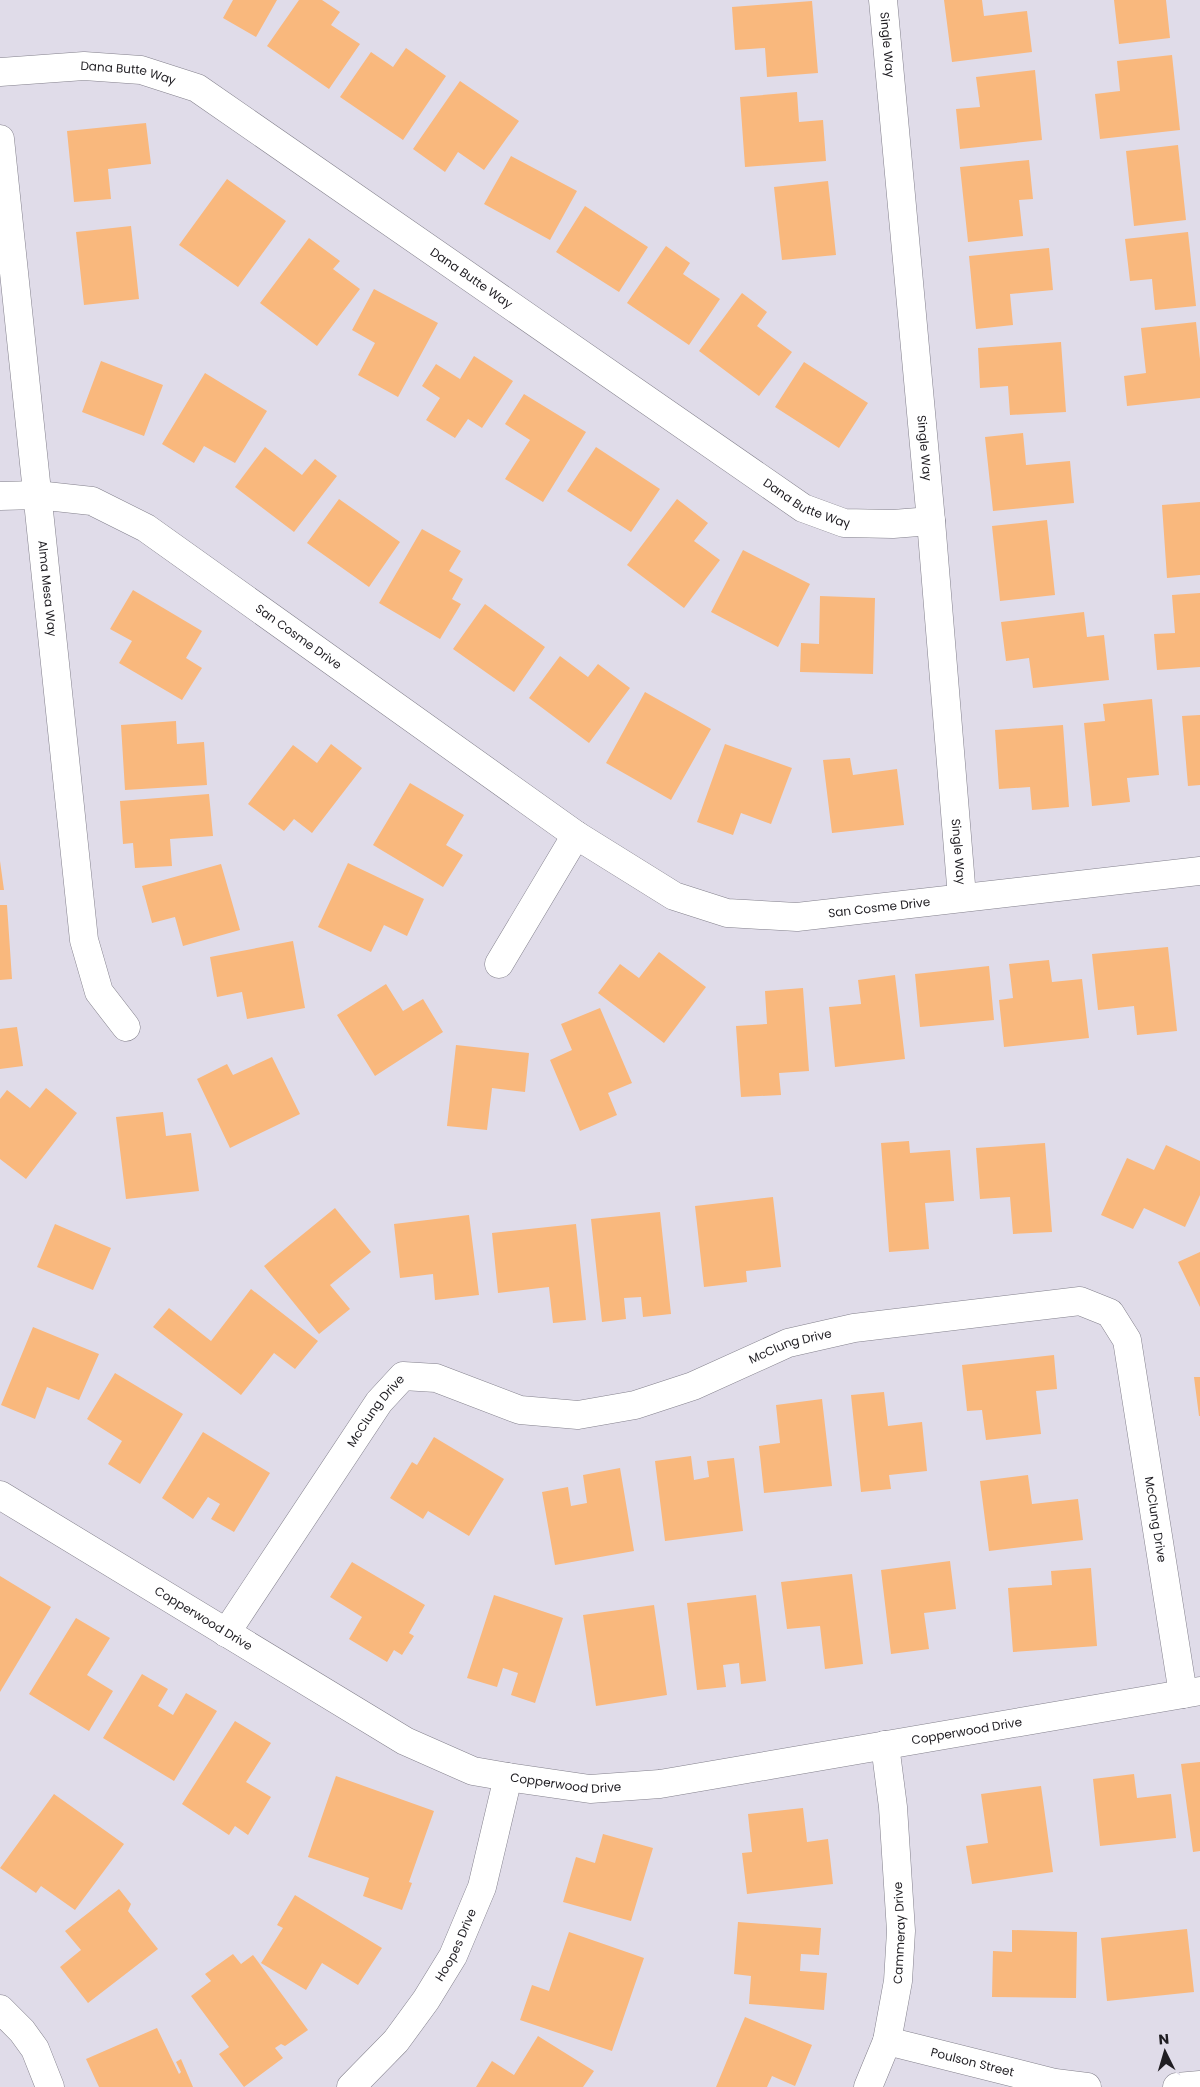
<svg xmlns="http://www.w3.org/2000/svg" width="1200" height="2087" font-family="Poppins,sans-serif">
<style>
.building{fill:#f9b87d}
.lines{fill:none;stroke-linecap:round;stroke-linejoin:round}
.street-casing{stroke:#83808c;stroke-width:29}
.street{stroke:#fff;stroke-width:28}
.labels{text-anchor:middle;stroke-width:4;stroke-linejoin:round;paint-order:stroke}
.street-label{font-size:12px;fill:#1f1d22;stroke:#e0dce9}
</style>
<rect width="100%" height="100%" fill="#e0dce9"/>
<path class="building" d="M 233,0 L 277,0 L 256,37 L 223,18 Z
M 299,0 L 322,0 L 340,12 L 331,25 L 360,44 L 329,89 L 267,46 Z
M 944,0 L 982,0 L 984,16 L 1027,11 L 1032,52 L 952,62 Z
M 1114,0 L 1166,0 L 1170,38 L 1119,44 Z
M 812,1 L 818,73 L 767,77 L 765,48 L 735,50 L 732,7 Z
M 406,48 L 446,76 L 403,140 L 340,97 L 371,52 L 393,67 Z
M 1172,55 L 1180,130 L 1100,139 L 1095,94 L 1120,91 L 1117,61 Z
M 1035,70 L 1042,140 L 960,149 L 956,109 L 980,107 L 976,77 Z
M 460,81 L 519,121 L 484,170 L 458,152 L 445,172 L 413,149 Z
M 797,92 L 799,122 L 823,120 L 826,161 L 745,167 L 740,97 Z
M 146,123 L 151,164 L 108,169 L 111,199 L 74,202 L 67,131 Z
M 1178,145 L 1186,220 L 1134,226 L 1126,151 Z
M 511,156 L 577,191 L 550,240 L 484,204 Z
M 1029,160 L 1033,199 L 1019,200 L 1023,236 L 968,242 L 960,167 Z
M 227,179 L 286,221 L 238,287 L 179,245 Z
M 828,181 L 836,255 L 782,260 L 774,187 Z
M 585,206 L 648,247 L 619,292 L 556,252 Z
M 131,226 L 139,299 L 84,305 L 76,232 Z
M 1188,232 L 1196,306 L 1155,310 L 1152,279 L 1130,281 L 1125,239 Z
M 309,238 L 340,261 L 333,269 L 360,289 L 317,346 L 260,303 Z
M 666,246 L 690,263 L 683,274 L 720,299 L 689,345 L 627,303 Z
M 1049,248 L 1053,290 L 1010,294 L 1013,325 L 976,329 L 969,256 Z
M 374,289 L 438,323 L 398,397 L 358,375 L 375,343 L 352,330 Z
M 742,293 L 767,312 L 757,326 L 792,352 L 759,396 L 699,351 Z
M 1196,322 L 1200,359 L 1200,398 L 1127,406 L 1124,376 L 1146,373 L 1141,328 Z
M 1061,342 L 1066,412 L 1010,415 L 1008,386 L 980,388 L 978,348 Z
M 474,356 L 513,381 L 482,428 L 468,419 L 455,438 L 426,420 L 440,398 L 422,386 L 436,364 L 460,379 Z
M 101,361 L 163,385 L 144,436 L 82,412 Z
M 804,362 L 868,403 L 839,448 L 775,407 Z
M 205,373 L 267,411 L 235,463 L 204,446 L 194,463 L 162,444 Z
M 524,394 L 586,432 L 543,502 L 505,479 L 530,440 L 505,424 Z
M 1023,433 L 1026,465 L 1070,461 L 1074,503 L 993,511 L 985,437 Z
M 265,447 L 302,475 L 315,459 L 337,476 L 294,532 L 235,487 Z
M 596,447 L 660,489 L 631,532 L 567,491 Z
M 339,499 L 400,542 L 369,587 L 307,543 Z
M 677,499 L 708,523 L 694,541 L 720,560 L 684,608 L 627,565 Z
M 1200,502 L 1200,575 L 1167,578 L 1162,505 Z
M 1047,520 L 1055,595 L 1000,601 L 992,526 Z
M 422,529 L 461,551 L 449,571 L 463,579 L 452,599 L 461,604 L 440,639 L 379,603 Z
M 743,550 L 810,584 L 778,647 L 711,612 Z
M 133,590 L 202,631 L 186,658 L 202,668 L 182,700 L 119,663 L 132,641 L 110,629 Z
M 1200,593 L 1200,667 L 1157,670 L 1154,634 L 1175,633 L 1172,595 Z
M 820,596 L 875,598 L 873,674 L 800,672 L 801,643 L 819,644 Z
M 485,604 L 545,647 L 514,692 L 453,649 Z
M 1084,612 L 1087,637 L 1104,635 L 1109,680 L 1033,688 L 1029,658 L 1006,661 L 1001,622 Z
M 560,656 L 588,677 L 598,664 L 630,688 L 589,743 L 529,698 Z
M 645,692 L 711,729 L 671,800 L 606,763 Z
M 1152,699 L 1159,775 L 1127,778 L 1130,802 L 1092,806 L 1084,723 L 1105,721 L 1103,704 Z
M 1200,715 L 1200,785 L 1188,786 L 1182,716 Z
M 176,721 L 177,744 L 204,742 L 207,785 L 125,790 L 121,725 Z
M 1063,725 L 1069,807 L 1032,810 L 1030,787 L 999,789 L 995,730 Z
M 331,744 L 362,768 L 312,833 L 294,819 L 284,831 L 248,804 L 293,745 L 317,763 Z
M 725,744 L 792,768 L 771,824 L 741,813 L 733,835 L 697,822 Z
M 850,758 L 853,775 L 897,769 L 904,825 L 832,833 L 823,760 Z
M 410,783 L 464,815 L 446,845 L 463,855 L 443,887 L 373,845 Z
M 209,794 L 213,836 L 170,839 L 172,866 L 135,868 L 133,843 L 123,844 L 120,801 Z
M 0,861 L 4,890 L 0,890 Z
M 348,863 L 424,899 L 407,936 L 384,925 L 371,952 L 318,927 Z
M 221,864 L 240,930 L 183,946 L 175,917 L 152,923 L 142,886 Z
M 0,905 L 7,905 L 12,979 L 0,980 Z
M 293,941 L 305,1008 L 247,1019 L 242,992 L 217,997 L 210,957 Z
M 1168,947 L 1177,1031 L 1137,1035 L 1134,1006 L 1098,1010 L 1092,954 Z
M 659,952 L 706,987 L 664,1043 L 598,993 L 620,964 L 639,978 Z
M 1049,960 L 1052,982 L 1082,979 L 1089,1038 L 1004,1047 L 999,1000 L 1013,998 L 1009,964 Z
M 989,966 L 994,1020 L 920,1027 L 915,974 Z
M 895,975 L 905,1059 L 835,1067 L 829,1007 L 861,1004 L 858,980 Z
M 386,984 L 403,1011 L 423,999 L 443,1032 L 375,1076 L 337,1015 Z
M 803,988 L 809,1071 L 779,1073 L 781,1095 L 741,1097 L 736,1026 L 767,1024 L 765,991 Z
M 600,1008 L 632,1083 L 608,1093 L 617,1115 L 580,1131 L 550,1060 L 572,1050 L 561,1024 Z
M 17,1027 L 23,1066 L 0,1069 L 0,1029 Z
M 456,1045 L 529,1053 L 525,1092 L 492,1088 L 487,1130 L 447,1126 Z
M 272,1057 L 300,1114 L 230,1148 L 197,1079 L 227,1064 L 233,1075 Z
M 46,1088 L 77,1113 L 26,1179 L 0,1159 L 0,1099 L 7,1090 L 30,1108 Z
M 163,1112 L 166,1136 L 191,1133 L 199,1191 L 126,1199 L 116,1117 Z
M 909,1141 L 910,1153 L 950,1150 L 954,1201 L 925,1203 L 929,1249 L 889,1252 L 881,1143 Z
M 1045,1143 L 1052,1232 L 1013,1234 L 1010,1197 L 980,1199 L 976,1148 Z
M 1166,1145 L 1200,1161 L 1200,1195 L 1185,1227 L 1144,1208 L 1133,1229 L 1101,1215 L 1127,1158 L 1154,1170 Z
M 773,1197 L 781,1267 L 746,1271 L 747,1282 L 704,1287 L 695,1206 Z
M 335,1208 L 371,1252 L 330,1285 L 350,1309 L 319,1334 L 264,1266 Z
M 660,1212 L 671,1314 L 643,1317 L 641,1297 L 624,1298 L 626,1319 L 602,1322 L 591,1219 Z
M 469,1215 L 479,1295 L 435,1300 L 433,1274 L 400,1278 L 394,1224 Z
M 55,1224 L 111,1248 L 93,1290 L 37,1267 Z
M 576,1224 L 586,1320 L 553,1323 L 549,1287 L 498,1293 L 492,1233 Z
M 1200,1252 L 1200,1307 L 1178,1262 Z
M 251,1289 L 318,1341 L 295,1369 L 274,1353 L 241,1395 L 153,1327 L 169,1308 L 211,1341 Z
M 33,1327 L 99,1354 L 79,1400 L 47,1387 L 35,1419 L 1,1405 Z
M 1054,1355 L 1057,1389 L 1036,1391 L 1041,1434 L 986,1440 L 982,1410 L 967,1411 L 962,1365 Z
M 115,1373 L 183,1414 L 140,1484 L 108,1464 L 122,1441 L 87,1419 Z
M 1194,1377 L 1200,1377 L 1200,1416 L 1199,1416 Z
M 884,1392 L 888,1426 L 922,1422 L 927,1471 L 889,1475 L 891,1489 L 861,1492 L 851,1395 Z
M 822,1399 L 832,1486 L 764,1493 L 759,1446 L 780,1443 L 776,1405 Z
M 203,1432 L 270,1473 L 234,1532 L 211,1519 L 220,1504 L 208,1497 L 193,1519 L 162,1498 Z
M 434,1437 L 504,1479 L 469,1536 L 428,1511 L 423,1519 L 390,1498 L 412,1462 L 417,1465 Z
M 691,1456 L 694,1480 L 709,1477 L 707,1461 L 734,1458 L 743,1531 L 665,1541 L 655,1461 Z
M 620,1468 L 634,1551 L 555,1565 L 542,1492 L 568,1487 L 571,1506 L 587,1503 L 583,1475 Z
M 1028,1475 L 1032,1504 L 1078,1499 L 1083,1540 L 989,1551 L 980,1481 Z
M 950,1561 L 956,1609 L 924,1613 L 929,1649 L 891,1654 L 881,1570 Z
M 352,1562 L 425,1605 L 409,1633 L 414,1636 L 402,1655 L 394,1650 L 387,1662 L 349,1639 L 362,1617 L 330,1597 Z
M 1091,1568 L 1097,1646 L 1013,1652 L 1008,1588 L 1052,1585 L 1051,1571 Z
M 852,1574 L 863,1664 L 825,1669 L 820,1626 L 787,1629 L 781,1582 Z
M 0,1576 L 51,1607 L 0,1692 Z
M 494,1595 L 563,1618 L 535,1703 L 511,1695 L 518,1673 L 503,1668 L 497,1687 L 467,1678 Z
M 756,1595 L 766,1681 L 741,1684 L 739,1663 L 723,1665 L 726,1687 L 697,1690 L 687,1603 Z
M 654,1605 L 667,1695 L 596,1706 L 583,1615 Z
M 76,1618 L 110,1638 L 87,1675 L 113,1691 L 89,1731 L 29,1694 Z
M 142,1674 L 168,1689 L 158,1706 L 173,1715 L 186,1693 L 217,1711 L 174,1781 L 103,1738 Z
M 235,1721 L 271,1743 L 246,1782 L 271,1797 L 248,1835 L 235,1826 L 229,1835 L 182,1804 Z
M 1200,1762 L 1200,1851 L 1193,1852 L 1181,1764 Z
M 1134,1774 L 1137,1798 L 1171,1794 L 1176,1838 L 1100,1846 L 1093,1779 Z
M 336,1776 L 434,1811 L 409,1882 L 412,1883 L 402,1910 L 363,1896 L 369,1878 L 308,1857 Z
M 1041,1786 L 1053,1872 L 972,1884 L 966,1846 L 988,1843 L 981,1794 Z
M 54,1794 L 124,1844 L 75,1910 L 41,1886 L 36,1893 L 0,1868 Z
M 803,1808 L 807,1842 L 828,1839 L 833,1884 L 747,1894 L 742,1853 L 752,1852 L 748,1814 Z
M 603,1834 L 653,1848 L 631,1921 L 563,1902 L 576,1857 L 595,1863 Z
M 119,1889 L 131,1904 L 128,1911 L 158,1949 L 88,2003 L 60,1967 L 81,1950 L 65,1931 Z
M 295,1895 L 382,1948 L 358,1985 L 322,1963 L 306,1990 L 261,1963 L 283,1928 L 277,1925 Z
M 738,1922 L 821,1928 L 819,1955 L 801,1954 L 800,1971 L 827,1973 L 824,2010 L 749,2004 L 751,1976 L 734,1974 Z
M 1187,1929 L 1194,1992 L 1107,2001 L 1101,1938 Z
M 1012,1930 L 1077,1932 L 1076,1998 L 992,1997 L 993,1951 L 1012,1952 Z
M 569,1932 L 644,1958 L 612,2051 L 520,2020 L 532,1985 L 549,1991 Z
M 233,1954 L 241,1964 L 253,1955 L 308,2030 L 285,2046 L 281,2044 L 275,2048 L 283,2058 L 244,2087 L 219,2054 L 229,2047 L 191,1996 L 211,1981 L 205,1974 Z
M 745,2017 L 812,2045 L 795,2086 L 772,2076 L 767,2087 L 716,2087 Z
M 157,2028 L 179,2074 L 181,2072 L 176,2062 L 181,2059 L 193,2087 L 99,2087 L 86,2059 Z
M 538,2036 L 594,2071 L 583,2087 L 476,2087 L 492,2061 L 514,2075 Z"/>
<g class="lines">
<defs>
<g id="street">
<path id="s1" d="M 883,0 L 931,521 L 962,897"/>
<path id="s2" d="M 0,72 L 84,66 L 141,70 L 197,88 L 803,508 L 844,523 L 893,524 L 931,521"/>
<path id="s3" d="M 0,139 L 84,940 L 99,992 L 126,1027"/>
<path id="s4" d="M 0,496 L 37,495 L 92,501 L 146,528 L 576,835 L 674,896 L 727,913 L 797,917 L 1200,871"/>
<path d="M 499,964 L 576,835"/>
<path id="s5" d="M 0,1495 L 405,1741 L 473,1771 L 508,1777 L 590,1789 L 660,1784 L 1200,1691"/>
<path id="s6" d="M 226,1633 L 379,1402 L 403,1376 L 436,1378 L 520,1410 L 578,1415 L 635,1405 L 693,1386 L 788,1343 L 854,1328 L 1080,1301 L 1110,1313 L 1127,1340 L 1183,1694"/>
<path d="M 0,2009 L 22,2031 L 35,2049 L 50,2087"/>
<path id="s7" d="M 887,2041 L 1055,2083 L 1087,2087"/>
<path id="s8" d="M 351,2087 L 396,2041 L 426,2000 L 453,1956 L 482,1887 L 508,1777"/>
<path id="s9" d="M 868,2087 L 887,2041 L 898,1981 L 901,1931 L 893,1807 L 885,1745"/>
<path d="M 1177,2087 L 1200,2085"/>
</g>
</defs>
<use href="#street" class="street-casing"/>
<use href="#street" class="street"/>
</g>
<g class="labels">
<g class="street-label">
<text dy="4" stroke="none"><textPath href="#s1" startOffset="45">Single Way</textPath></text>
<text dy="4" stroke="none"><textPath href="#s2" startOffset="129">Dana Butte Way</textPath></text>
<text dy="4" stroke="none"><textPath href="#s2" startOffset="534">Dana Butte Way</textPath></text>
<text dy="4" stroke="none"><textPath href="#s1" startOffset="450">Single Way</textPath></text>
<text dy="4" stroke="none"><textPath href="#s2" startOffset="939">Dana Butte Way</textPath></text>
<text dy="4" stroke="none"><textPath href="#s3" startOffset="452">Alma Mesa Way</textPath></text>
<text dy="4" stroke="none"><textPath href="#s4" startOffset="340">San Cosme Drive</textPath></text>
<text dy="4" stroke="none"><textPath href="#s1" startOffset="855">Single Way</textPath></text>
<text dy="4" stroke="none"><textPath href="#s4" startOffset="1005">San Cosme Drive</textPath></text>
<text dy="4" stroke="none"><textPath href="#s6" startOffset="718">McClung Drive</textPath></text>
<text dy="4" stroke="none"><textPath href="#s6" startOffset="268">McClung Drive</textPath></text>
<text dy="4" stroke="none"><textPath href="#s6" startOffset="1258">McClung Drive</textPath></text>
<text dy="4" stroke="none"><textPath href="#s5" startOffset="238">Copperwood Drive</textPath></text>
<text dy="4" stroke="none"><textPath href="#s5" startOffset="1048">Copperwood Drive</textPath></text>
<text dy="4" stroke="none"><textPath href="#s5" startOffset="642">Copperwood Drive</textPath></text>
<text dy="4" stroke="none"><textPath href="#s9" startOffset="159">Cammeray Drive</textPath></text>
<text dy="4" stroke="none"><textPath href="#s8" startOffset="178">Hoopes Drive</textPath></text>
<text dy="4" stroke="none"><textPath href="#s7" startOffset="88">Poulson Street</textPath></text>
</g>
</g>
<g transform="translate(1165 2052) rotate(355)" stroke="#e0dce9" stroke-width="4" paint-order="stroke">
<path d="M0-4L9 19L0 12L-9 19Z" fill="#1f1d22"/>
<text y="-8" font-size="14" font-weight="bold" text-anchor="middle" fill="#1f1d22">N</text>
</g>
</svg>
